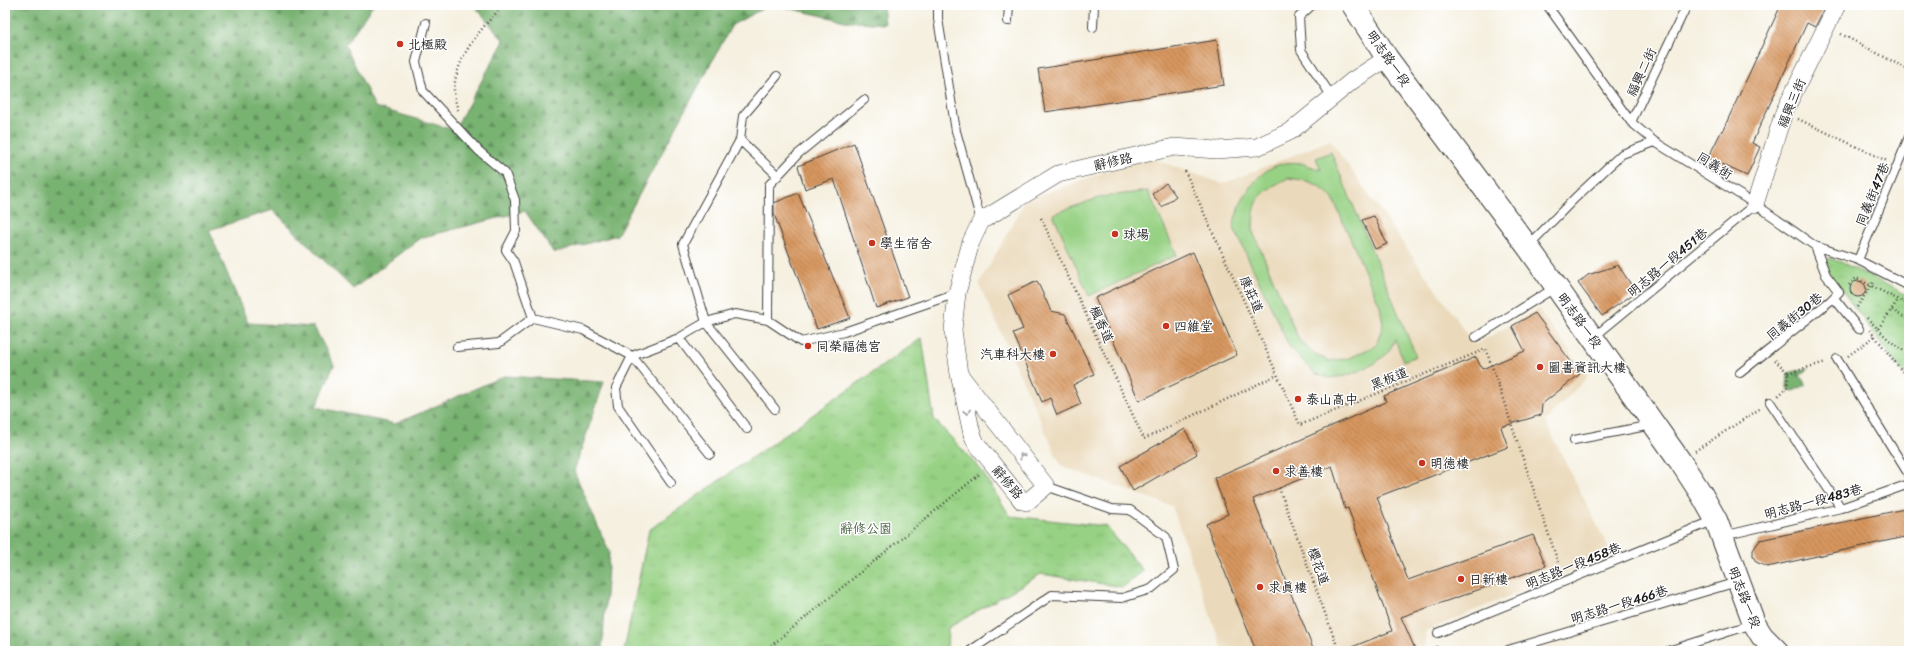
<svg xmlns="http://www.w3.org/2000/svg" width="1914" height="656" font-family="Sriracha,'LXGW WenKai TC',sans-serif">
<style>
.built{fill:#ead9ba}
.grass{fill:url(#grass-tufts);stroke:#5a7650}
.forest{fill:url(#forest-firs);stroke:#4a6847}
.pitch{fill:#97d184;stroke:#5a7650;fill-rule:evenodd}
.building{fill:url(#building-back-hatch)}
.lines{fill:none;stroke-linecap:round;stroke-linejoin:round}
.service-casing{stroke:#3d3c39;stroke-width:10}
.minor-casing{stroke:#3d3c39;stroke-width:18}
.secondary-casing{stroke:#3d3c39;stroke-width:24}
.path{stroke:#3d3c39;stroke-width:2.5;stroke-dasharray:1 3;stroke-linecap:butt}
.service{stroke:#fff;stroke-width:8}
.minor{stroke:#fff;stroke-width:17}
.secondary{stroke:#fff;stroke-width:22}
.oneway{stroke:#999}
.poi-dot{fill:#c8321e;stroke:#fff;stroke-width:1.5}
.labels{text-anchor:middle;stroke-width:3;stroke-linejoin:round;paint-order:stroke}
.poi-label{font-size:13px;fill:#1c1c1c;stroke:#fff;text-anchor:start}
.street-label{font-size:13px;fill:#1c1c1c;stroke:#fff}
.park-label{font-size:13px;fill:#4d6446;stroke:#fff}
</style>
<defs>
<pattern id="grass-tufts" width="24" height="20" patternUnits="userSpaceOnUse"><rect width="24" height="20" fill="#97d184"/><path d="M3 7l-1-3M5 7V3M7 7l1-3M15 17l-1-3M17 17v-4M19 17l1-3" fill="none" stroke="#82b371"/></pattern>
<pattern id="forest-firs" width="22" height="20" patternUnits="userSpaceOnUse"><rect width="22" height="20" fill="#79b372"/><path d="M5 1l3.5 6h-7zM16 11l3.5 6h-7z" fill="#62915d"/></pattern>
<pattern id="building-back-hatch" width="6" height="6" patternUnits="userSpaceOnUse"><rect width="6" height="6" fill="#d7965f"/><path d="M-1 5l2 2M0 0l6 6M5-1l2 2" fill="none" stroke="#ae7a4e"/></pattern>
</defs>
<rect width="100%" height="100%" fill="#fff"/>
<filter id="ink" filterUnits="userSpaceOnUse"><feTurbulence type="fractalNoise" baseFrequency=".025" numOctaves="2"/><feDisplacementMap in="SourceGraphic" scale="8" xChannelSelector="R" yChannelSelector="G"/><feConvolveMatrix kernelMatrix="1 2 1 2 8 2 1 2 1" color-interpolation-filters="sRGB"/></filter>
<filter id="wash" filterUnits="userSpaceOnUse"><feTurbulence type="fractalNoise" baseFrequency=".012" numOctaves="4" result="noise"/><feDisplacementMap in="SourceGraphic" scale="16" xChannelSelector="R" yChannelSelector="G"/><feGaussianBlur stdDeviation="0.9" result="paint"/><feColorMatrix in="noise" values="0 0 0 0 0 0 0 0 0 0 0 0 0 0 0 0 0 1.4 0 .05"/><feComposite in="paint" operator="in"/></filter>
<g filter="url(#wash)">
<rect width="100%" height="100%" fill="#f5f0e0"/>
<path class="built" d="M 1330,140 L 1475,345 L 1538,309 L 1588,376 L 1545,421 L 1611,553 L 1426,631 L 1424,651 L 1223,651 L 1172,506 L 1061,466 L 979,284 L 1026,200 L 1147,157 L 1223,184 Z"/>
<path class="grass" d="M 1828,258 L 1841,262 L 1909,296 L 1909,380 L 1828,272 L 1826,262 Z
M 922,338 L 934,419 L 981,470 L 1010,516 L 1106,526 L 1143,571 L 1123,587 L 1041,574 L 948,628 L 947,651 L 624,651 L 649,530 Z"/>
<path class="forest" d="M 5,5 L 373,5 L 345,45 L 375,107 L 454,130 L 504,41 L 474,5 L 769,5 L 732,25 L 617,235 L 554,253 L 525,211 L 420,238 L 353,289 L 273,210 L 209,230 L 248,323 L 314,327 L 334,365 L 316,407 L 395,424 L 504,376 L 604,382 L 574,471 L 609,552 L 602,651 L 5,651 Z
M 775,5 L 883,5 L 885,24 L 845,21 Z
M 1809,368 L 1800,376 L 1806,385 L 1793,391 L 1787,388 L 1788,373 Z"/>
<path class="pitch" d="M 1331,152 L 1416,356 L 1403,361 L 1395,339 L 1388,353 L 1374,364 L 1361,370 L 1346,376 L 1329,378 L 1316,374 L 1290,348 L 1233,226 C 1241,195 1262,157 1301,163 C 1307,165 1315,168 1321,170 L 1316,158 ZM 1288,178 C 1310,181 1318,182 1333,199 L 1380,306 L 1383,325 L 1376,345 L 1350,358 L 1329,361 L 1313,353 L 1299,340 L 1253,232 C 1253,198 1259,193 1288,178 Z
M 1148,191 L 1177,255 L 1089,296 L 1053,214 L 1101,197 Z"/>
<g id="blocks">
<path class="building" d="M 1781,5 L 1826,5 L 1815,27 L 1807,23 L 1752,143 L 1760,147 L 1747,176 L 1708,158 L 1722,130 L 1723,130 Z
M 1217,40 L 1224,85 L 1045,112 L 1038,69 Z
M 854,143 L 908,297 L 876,308 L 834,179 L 805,189 L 798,166 Z
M 1166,183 L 1176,196 L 1162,207 L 1152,194 Z
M 798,193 L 850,318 L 817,329 L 774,214 L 774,203 Z
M 1374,216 L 1387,244 L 1375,249 L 1362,220 Z
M 1193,252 L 1237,355 L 1139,401 L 1095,298 Z
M 1618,265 L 1636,292 L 1602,316 L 1578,283 L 1588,275 Z
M 1037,281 L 1051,311 L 1065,314 L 1094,374 L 1073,385 L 1081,404 L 1057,415 L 1050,398 L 1042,402 L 1013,333 L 1023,329 L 1008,295 Z
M1850 289a8 8 0 1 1 16 0a8 8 0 1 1-16 0Z
M 1535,313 L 1580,374 L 1542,404 L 1541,415 L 1501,427 L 1508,447 L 1377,497 L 1408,580 L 1533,535 L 1546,566 L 1401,617 L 1416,651 L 1342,651 L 1392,631 L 1348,508 L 1345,509 L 1332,466 L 1253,499 L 1314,651 L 1256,651 L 1206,524 L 1228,514 L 1214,478 L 1386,402 L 1384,396 L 1476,357 L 1482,369 L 1525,351 L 1512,326 Z
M 1185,429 L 1197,454 L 1133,491 L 1120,466 Z
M 1909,508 L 1909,536 L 1767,567 L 1756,562 L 1753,556 L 1753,550 L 1760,540 Z"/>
</g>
</g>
<g filter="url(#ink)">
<use href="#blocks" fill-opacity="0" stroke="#3d3c39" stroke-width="1"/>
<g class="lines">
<defs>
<path id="service" d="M 938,5 L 938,19 L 956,131 L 981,221
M 1312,5 L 1299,17 L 1301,50 L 1332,97
M 1547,5 L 1631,122
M 1008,21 L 1009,5
M 426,23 L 416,62 L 423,91 L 479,151 L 505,173 L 515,200 L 516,231 L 506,250 L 514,262 L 533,318
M 1093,27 L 1094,5
M 777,76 L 743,116 L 740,140 L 778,176
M 740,140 L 683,244 L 706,322 L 775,409
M 1655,142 L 1631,122 L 1687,5
M 1528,246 L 1575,198 L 1622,154 L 1655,142 L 1755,204 L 1815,246 L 1858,260 L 1909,286
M 1858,260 L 1909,137
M 1834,298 L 1859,329
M 768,320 L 769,185 L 798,154 L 864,100
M 1476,337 L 1556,287
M 1594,337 L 1755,204
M 679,338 L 747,429
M 457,347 L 499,343 L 533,318 L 583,330 L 632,356 L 679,338 L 706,322 L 735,314 L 768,320 L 801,342 L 844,332 L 957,293
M 1837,359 L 1909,475
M 1740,373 L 1830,301 L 1839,292 L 1826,275 L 1815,246
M 1770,402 L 1841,508
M 1574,440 L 1652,425
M 671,483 L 618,406 L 616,388 L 632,356 L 710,454
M 1723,536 L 1841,508 L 1909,484
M 1438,633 L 1715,520
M 1508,650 L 1737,582
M 970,651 L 1052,595 L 1122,598 L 1151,589 L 1174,570 L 1166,537 L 1130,510 L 1112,509 L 1046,486
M 1668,651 L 1753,624"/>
<path id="minor" d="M 1755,204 L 1784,112 L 1837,5
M 959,374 L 1046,486 L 1027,502 L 1022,501 L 1019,497 L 976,443 L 972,434 L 959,374 L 953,330 L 957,293 L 971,242 L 981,221 L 1058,174 L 1174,147 L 1217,150 L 1257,147 L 1291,131 L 1352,81 L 1387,58"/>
<path id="secondary" d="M 1353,5 L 1387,58 L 1528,247 L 1680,461 L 1702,495 L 1716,520 L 1754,623 L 1762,636 L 1777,651"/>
</defs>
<use href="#service" class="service-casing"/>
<use href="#minor" class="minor-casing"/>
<use href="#secondary" class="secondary-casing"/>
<path class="path" d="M 1841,34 L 1909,70
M 458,110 C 456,104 454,96 454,89 C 457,55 481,28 504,5
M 1798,119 L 1887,161
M 1185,171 L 1300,425 L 1486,349 L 1558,562
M 1041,218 L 1144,439 L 1277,375
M 1849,285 L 1856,278 L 1909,305
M 1857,307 L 1874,281
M 1892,310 L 1909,320
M 1867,318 L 1878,329 L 1898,300
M 1878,329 L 1889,340 L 1909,355
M 1870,330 L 1909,380
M 1848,356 L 1875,336
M 1775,360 L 1788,373 L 1787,388 L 1778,396
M 1788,373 L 1826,362
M 1695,451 L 1761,408
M 1279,488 L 1339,651
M 765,651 L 981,473
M 1436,651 L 1437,644"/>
<use href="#service" class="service"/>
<use href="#minor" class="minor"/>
<use href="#secondary" class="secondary"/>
</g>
<defs><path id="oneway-chevron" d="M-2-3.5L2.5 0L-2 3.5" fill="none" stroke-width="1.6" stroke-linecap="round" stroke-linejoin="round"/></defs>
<g class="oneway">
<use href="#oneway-chevron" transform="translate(967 412) rotate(78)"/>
<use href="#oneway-chevron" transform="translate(1022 456) rotate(-128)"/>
</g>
</g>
<g class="poi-dot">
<circle cx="400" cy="44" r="4"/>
<circle cx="1115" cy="234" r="4"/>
<circle cx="872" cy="243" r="4"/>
<circle cx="1166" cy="326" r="4"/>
<circle cx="808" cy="346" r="4"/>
<circle cx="1053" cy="354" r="4"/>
<circle cx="1540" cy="367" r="4"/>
<circle cx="1298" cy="399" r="4"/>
<circle cx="1422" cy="463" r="4"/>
<circle cx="1276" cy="471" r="4"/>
<circle cx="1461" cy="579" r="4"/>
<circle cx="1260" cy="587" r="4"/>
</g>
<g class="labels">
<g class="poi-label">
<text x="408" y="49">北極殿</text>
<text x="1123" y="239">球場</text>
<text x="880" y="248">學生宿舍</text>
<text x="1174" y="331">四維堂</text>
<text x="816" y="351">同榮福德宮</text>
<text x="1045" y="359" text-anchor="end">汽車科大樓</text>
<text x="1548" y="372">圖書資訊大樓</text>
<text x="1306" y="404">泰山高中</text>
<text x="1430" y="468">明德樓</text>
<text x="1284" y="476">求善樓</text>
<text x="1469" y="584">日新樓</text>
<text x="1268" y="592">求真樓</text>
</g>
<g class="street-label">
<text transform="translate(1389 58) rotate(55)" y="5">明志路一段</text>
<text transform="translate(1641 72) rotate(-65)" y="5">福興二街</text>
<text transform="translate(1791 103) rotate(-67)" y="5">福興三街</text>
<text transform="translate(1113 161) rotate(-13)" y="5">辭修路</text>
<text transform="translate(1715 165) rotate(32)" y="5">同義街</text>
<text transform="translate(1872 194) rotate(-68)" y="5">同義街47巷</text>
<text transform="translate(1667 262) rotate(-40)" y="5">明志路一段451巷</text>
<text transform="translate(1252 294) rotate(66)" y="5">康莊道</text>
<text transform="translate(1794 316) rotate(-39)" y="5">同義街30巷</text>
<text transform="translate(1580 320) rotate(54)" y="5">明志路一段</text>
<text transform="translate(1102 324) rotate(65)" y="5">楓香道</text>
<text transform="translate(1389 378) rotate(-22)" y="5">黑板道</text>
<text transform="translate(1008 482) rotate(49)" y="5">辭修路</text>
<text transform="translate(1813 501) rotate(-15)" y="5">明志路一段483巷</text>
<text transform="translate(1573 565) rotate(-22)" y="5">明志路一段458巷</text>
<text transform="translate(1319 566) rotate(70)" y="5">櫻花道</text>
<text transform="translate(1745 597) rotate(68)" y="5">明志路一段</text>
<text transform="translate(1619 604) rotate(-17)" y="5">明志路一段466巷</text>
</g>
<g class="park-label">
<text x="866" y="533">辭修公園</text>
</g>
</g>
<rect width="1914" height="656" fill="none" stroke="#fff" stroke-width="20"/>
</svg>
